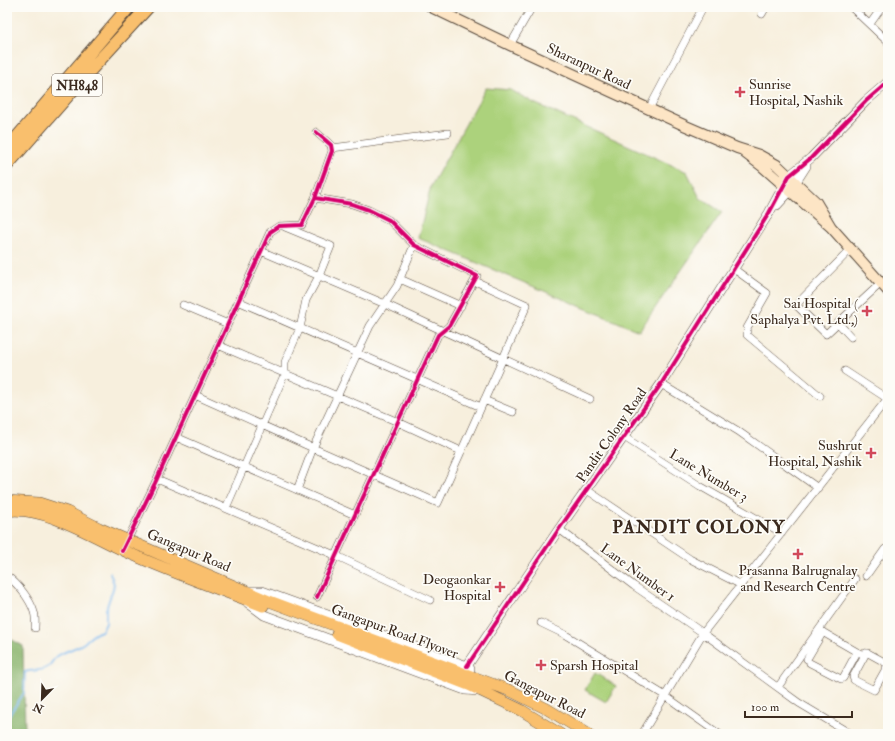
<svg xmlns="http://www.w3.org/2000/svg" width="895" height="741" font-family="'IM FELL Double Pica',serif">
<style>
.green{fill:#acd27c;stroke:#747e4d}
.forest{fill:#89b46c;stroke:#626f45}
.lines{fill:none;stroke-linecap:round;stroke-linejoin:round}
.stream{stroke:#7cb8ee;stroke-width:2}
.minor-casing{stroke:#57483b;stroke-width:8}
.tertiary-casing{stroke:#57483b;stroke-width:10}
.secondary-casing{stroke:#57483b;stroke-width:12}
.primary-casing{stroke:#57483b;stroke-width:12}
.trunk-casing{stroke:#57483b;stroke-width:14}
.minor{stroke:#fff;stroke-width:7}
.tertiary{stroke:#fff;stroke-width:9}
.secondary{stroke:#fde5c5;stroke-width:10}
.primary{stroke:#f9bf6d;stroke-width:11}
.trunk{stroke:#f9bf6d;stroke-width:12}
.cycleway-casing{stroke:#fdfcf7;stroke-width:6}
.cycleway{stroke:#d6006c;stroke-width:4}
.poi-dot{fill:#d1495b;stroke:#fdfcf7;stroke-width:1.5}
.labels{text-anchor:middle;stroke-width:3.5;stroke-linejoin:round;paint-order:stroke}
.shield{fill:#fdfcf7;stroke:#75695f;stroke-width:1}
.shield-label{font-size:13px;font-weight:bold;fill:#3b2a1e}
.street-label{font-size:14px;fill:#3b2a1e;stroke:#fdfcf7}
.poi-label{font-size:14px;fill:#3b2a1e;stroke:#fdfcf7;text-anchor:end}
.district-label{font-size:18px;font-weight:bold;letter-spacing:1px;fill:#3b2a1e;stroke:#fdfcf7}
</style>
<rect width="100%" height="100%" fill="#fdfcf7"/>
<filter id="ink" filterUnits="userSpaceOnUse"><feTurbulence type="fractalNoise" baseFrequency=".025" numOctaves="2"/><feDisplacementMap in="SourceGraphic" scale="8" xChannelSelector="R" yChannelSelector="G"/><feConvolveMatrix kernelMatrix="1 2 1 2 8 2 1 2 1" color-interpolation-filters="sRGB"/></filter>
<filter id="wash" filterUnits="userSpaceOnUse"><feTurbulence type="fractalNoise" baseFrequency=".012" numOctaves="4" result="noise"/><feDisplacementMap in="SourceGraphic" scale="16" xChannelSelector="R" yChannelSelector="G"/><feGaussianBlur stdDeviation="0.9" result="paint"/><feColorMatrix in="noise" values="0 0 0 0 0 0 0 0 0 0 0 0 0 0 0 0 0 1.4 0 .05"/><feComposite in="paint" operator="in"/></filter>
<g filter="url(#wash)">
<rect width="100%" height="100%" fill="#f7efdd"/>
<path class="green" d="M 486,88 L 511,90 L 534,103 L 687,172 L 700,198 L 722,212 L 639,331 L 418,238 L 431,186 Z
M 595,673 L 616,686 L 606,702 L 585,690 Z"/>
<path class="forest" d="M 7,637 L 23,646 L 25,730 L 24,734 L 7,734 Z"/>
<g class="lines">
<path class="stream" d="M 7,718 L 24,693 L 25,672 C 33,669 39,672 46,668 C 51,666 52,660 56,657 C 64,651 75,649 84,643 C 90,638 93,633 102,631 L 106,623 L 106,609 L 113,589 L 114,584 L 110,573"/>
</g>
</g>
<g filter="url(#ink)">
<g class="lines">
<defs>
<path id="minor" d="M 851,7 L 888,42
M 762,14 L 766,7
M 870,24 L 882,7
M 510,45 L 532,7
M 649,109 L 703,7
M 332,148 L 448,133
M 315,198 L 352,204 L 369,210 L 389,220 L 414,245 L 477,276 L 449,326 L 438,335 L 317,597
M 851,249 L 796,305 L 826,334 L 881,283
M 261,251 L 385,304 L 590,399
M 734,269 L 767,293 L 747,328 L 747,335 L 820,396
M 400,279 L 461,306
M 238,301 L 481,407
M 183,305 L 228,324
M 838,323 L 851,337
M 218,345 L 398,422 L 461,451
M 845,371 L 888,399
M 661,384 L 738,431 L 818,488
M 195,395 L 313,448 L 370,326 L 397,286 L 414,245
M 484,400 L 513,412
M 7,417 L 7,419
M 176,437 L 355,515
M 624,437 L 700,486 L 782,533
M 157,479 L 337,556 L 430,600
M 297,490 L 313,448 L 438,503 L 527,305 L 475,281
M 587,490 L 690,559 L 741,585
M 226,508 L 285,373 L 285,362 L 300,328 L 306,300 L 319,276 L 331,246 L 285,227
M 559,529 L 634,586 L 703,633 L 799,703 L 851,734
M 126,543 L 155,483 L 270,232 L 279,226 L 302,225 L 315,198 L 332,151 L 331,145 L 316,132
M 7,576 C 18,584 30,599 34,612 C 36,617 35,623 35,628
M 866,576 L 885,549 L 888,550
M 541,623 L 564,634 L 664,695 L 719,734
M 819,630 L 857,652 L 863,654 L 868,653 L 888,664
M 866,653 L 853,677 L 854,680 L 874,690 L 888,665
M 807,659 L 823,632
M 810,663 L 841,679 L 843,678 L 857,652
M 778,687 L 855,579
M 642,734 L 703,633 L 888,398"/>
<path id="tertiary" d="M 777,205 L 790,191 L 806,166
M 250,591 L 262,591 L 467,666 L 470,669
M 248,603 L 264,615 L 465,690 L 480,691
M 467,666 L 559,529 L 661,384 L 769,213 L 789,176 L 811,158 L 866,101 L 888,82"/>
<path id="secondary" d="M 431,7 L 510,45 L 686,126 L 737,148 L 759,155 L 777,165 L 816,202 L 831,227
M 745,153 L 762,166 L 831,227 L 888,291"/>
<path id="primary" d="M 7,501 L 39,503 L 67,512 L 99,528 L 269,601 L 511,691 L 547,709 L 588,734
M 7,511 C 47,505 101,542 138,557 C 179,575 221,590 263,606
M 337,634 L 469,685 L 521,710 L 560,734"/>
<path id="trunk" d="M 7,149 L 129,7
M 7,165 L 85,76 L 148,7"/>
</defs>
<use href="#minor" class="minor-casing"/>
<use href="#tertiary" class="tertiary-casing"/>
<use href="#secondary" class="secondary-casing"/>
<use href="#primary" class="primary-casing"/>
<use href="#trunk" class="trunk-casing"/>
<use href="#minor" class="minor"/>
<use href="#tertiary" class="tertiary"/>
<use href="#secondary" class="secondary"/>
<use href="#primary" class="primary"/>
<use href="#trunk" class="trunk"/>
<defs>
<path id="cycleway" d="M 315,198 L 352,204 L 369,210 L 389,220 L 414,245 L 477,276 L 449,326 L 438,335 L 317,597
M 122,551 L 155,483 L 270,232 L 279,226 L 302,225 L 315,198 L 332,151 L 331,145 L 316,132
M 467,666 L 559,529 L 661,384 L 769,213 L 789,176 L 811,158 L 866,101 L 888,82"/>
</defs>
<use href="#cycleway" class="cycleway-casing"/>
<use href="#cycleway" class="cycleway"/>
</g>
</g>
<g class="poi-dot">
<path d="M738 86h4v4h4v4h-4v4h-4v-4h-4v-4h4z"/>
<path d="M865 305h4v4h4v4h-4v4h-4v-4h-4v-4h4z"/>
<path d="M869 447h4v4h4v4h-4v4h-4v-4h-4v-4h4z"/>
<path d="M796 548h4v4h4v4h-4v4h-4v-4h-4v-4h4z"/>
<path d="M498 581h4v4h4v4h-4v4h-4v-4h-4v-4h4z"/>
<path d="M539 659h4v4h4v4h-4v4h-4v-4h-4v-4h4z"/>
</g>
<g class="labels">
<rect class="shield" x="52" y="74" width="50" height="22" rx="3"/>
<g class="shield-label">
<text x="77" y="90">NH848</text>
</g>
<g class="street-label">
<text transform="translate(589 66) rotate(25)" y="5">Sharanpur Road</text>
<text transform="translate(611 435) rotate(-55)" y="5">Pandit Colony Road</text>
<text transform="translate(709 475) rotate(31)" y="5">Lane Number 3</text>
<text transform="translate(189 550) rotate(23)" y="5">Gangapur Road</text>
<text transform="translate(638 572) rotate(36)" y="5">Lane Number 1</text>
<text transform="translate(395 631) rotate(20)" y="5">Gangapur Road Flyover</text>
<text transform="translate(545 694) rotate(27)" y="5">Gangapur Road</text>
</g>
<g class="poi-label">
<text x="749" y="89" text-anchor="start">Sunrise<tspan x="749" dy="16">Hospital, Nashik</tspan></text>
<text x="858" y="308">Sai Hospital (<tspan x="858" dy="16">Saphalya Pvt. Ltd.,)</tspan></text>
<text x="862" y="450">Sushrut<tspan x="862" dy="16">Hospital, Nashik</tspan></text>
<text x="798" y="575" text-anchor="middle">Prasanna Balrugnalay<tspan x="798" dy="16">and Research Centre</tspan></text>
<text x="491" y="584">Deogaonkar<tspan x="491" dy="16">Hospital</tspan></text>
<text x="550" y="670" text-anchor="start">Sparsh Hospital</text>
</g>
<g class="district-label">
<text x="699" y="533">PANDIT COLONY</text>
</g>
</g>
<rect width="895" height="741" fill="none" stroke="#fdfcf7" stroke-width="24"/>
<g transform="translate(42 699) rotate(203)" stroke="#fdfcf7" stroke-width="3" paint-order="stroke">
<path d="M0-3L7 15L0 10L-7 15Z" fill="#3b2a1e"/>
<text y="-6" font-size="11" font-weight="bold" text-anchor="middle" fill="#3b2a1e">N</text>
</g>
<path d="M745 711v6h107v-6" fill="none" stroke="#3b2a1e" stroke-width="2"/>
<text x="751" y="711" font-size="12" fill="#3b2a1e" stroke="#fdfcf7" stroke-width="3" paint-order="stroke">100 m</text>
</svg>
